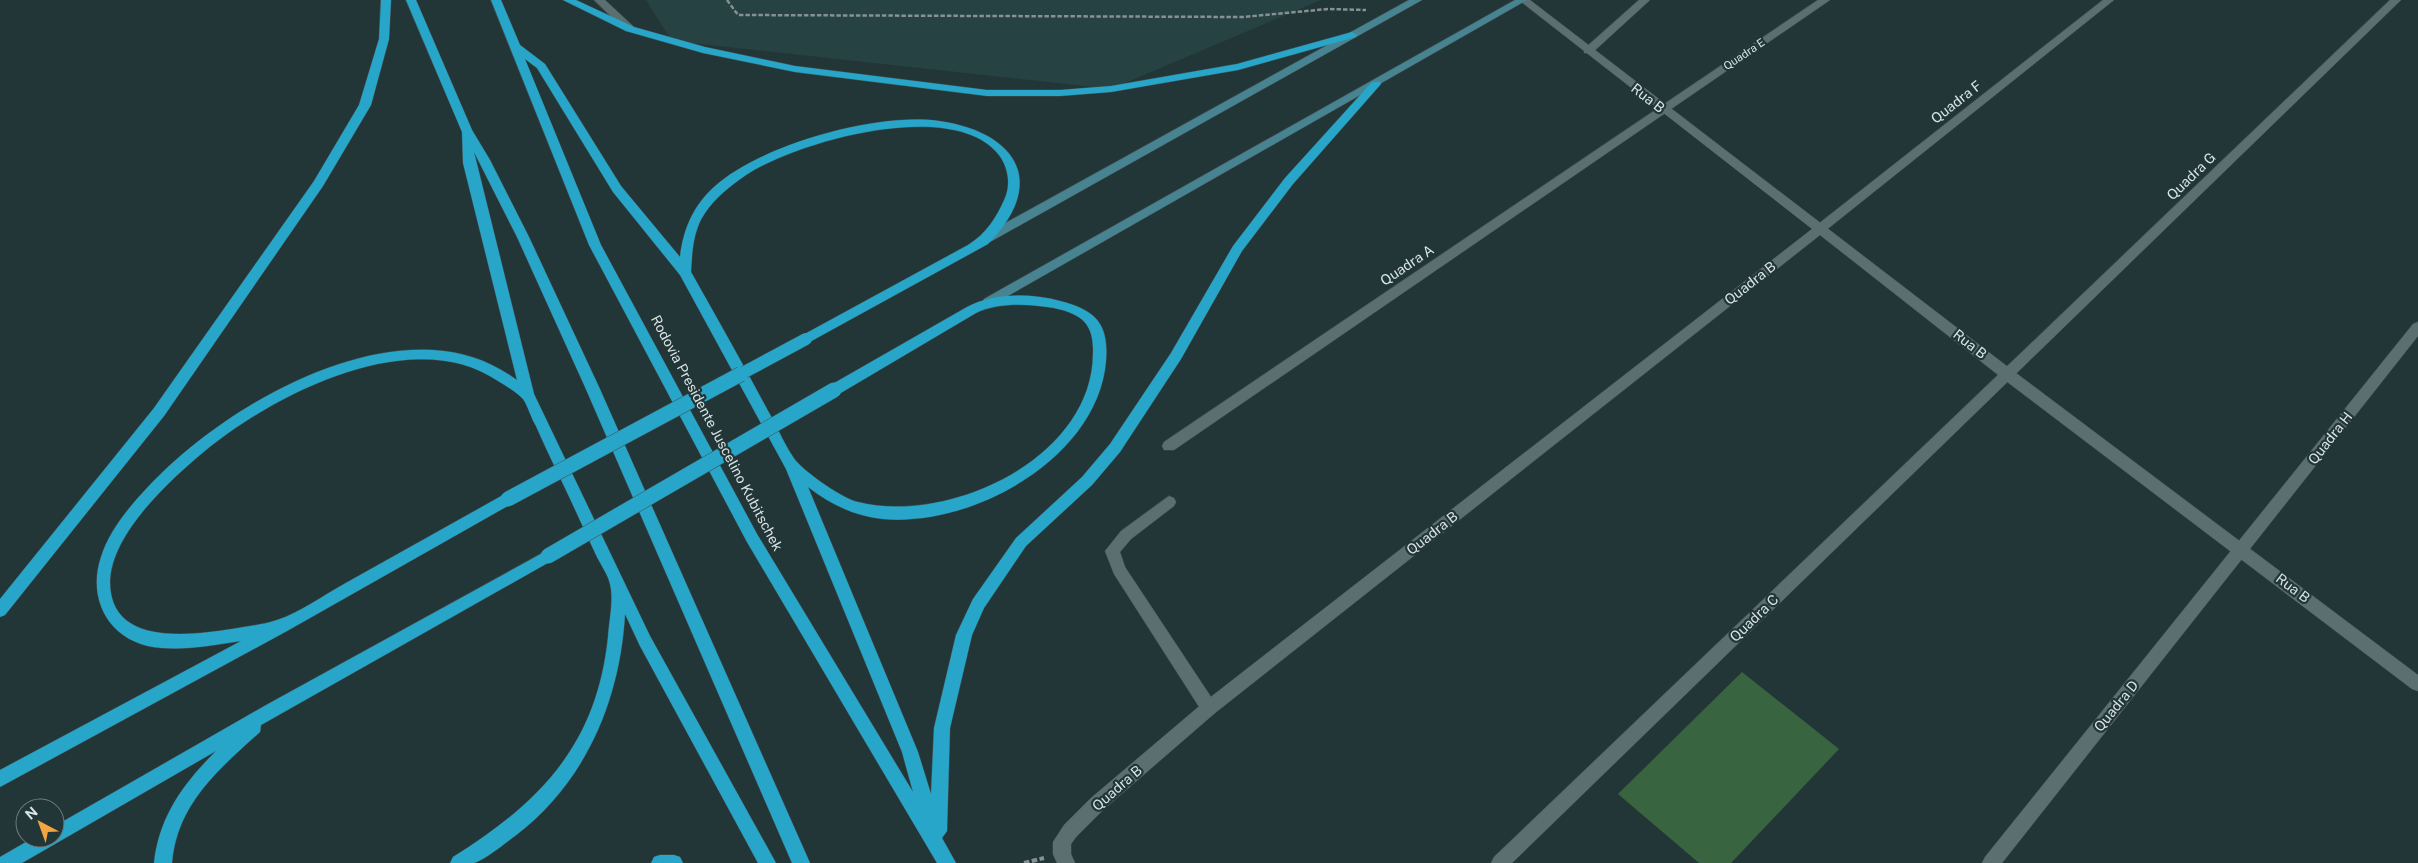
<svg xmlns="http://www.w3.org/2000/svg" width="2418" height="863" font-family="'Public Sans',sans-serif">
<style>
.built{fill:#264243}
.green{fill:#38643f}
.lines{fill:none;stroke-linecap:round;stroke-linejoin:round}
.service-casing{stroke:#415151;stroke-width:1}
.minor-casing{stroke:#415151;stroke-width:1}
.tertiary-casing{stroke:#415151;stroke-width:1}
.secondary-casing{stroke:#415151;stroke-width:1}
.trunk-casing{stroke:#415151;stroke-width:1}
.path-far1{stroke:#849293;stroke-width:2.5;stroke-dasharray:4.5 2;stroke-linecap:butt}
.path{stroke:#849293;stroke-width:4;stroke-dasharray:5.5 2.5;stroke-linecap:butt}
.service{fill:#5b6f70;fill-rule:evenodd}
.minor{fill:#5b6f70;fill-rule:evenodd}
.tertiary{fill:#5b6f70;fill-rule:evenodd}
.secondary{fill:#488392;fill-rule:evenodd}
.trunk{fill:#28a6ca;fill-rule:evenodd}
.trunk-bridge-far1-casing{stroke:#415151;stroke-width:13;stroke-linecap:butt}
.trunk-bridge-casing{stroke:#415151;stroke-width:16;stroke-linecap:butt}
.trunk-bridge-far1{stroke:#28a6ca;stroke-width:12}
.trunk-bridge{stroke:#28a6ca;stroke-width:15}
.labels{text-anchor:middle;stroke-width:4.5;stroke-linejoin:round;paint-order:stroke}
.far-street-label{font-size:11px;fill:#d9e4e4;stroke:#233637}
.street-label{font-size:14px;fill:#d9e4e4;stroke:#233637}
</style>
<rect width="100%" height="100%" fill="#233637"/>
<path class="built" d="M 646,0 L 1321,0 L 1111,89 L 672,41 Z"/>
<path class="green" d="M 1742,672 L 1839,749 L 1731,863 L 1699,863 L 1618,794 Z"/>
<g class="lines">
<defs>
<path id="service" d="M 1639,0 L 1650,0 L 1592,53 L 1584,53 L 1584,49 Z"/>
<path id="minor" d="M 1818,0 L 1830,0 L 1174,450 L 1164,450 L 1162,446 L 1164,442 Z
M 2103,0 L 2114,0 L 1825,231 L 1817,231 L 1815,228 L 1817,225 Z
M 2390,0 L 2401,0 L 1512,863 L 1491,863 L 1494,857 Z
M 2418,322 L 2418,336 L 2002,863 L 1982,863 L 1985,857 L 2413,324 Z
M 1169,496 L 1174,498 L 1176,502 L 1174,506 L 1131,539 L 1120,552 L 1125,567 L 1215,703 L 1217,708 L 1215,713 L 1209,715 L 1203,713 L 1114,574 L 1105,551 L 1121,531 Z"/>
<path id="tertiary" d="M 594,0 L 605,0 L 634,27 L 634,31 L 626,31 Z
M 1519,0 L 1530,0 L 2012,370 L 2418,675 L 2418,691 L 2412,689 L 2002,378 L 1820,235 L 1215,713 L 1103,810 L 1076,837 L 1071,844 L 1071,854 L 1075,863 L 1057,863 L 1053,854 L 1053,842 L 1064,825 L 1091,798 L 1203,703 L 1812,229 Z"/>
<path id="secondary" d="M 1409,0 L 1422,0 L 990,242 L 982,242 L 980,239 L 982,236 Z
M 1515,0 L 1527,0 L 992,305 L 984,305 L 982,302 L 984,299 Z"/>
<path id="trunk" d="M 381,0 L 391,0 L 389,39 L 371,105 L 323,186 L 164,416 L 5,615 L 0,617 L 0,599 L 154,408 L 314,181 L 359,105 L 379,39 Z
M 406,0 L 416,0 L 472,130 L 490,160 L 529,237 L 599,387 L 810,863 L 792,863 L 585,387 L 517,237 L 474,152 L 534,394 L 650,636 L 776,863 L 758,863 L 640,646 L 625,614 C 620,701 585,783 515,836 C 505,843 484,861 473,863 C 466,863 458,863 450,863 L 453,857 C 541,802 597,744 608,637 C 609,621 614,599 610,584 C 608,575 601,565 597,557 C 586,534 576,511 565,488 C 555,467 545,447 536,426 C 531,418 528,406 523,399 C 517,392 506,386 498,381 C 413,323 276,393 206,450 C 171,479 111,533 110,582 C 110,647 191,635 232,629 C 247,626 263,625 277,620 C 299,613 324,595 344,584 C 397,554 450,525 503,495 L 508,493 L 513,495 L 515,499 L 513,503 L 287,631 L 0,787 L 0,770 L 241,641 C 215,645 188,650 162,648 C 112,645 86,602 101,557 C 109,531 129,507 147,488 C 212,418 333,344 433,350 C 465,352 490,361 517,380 L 463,163 L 462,132 Z
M 491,0 L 501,0 L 520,45 L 545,64 L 621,186 L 680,257 C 683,230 693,206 714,187 C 760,145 877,112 939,121 C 1016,132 1049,182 988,244 L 806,344 L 800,339 L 801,336 L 968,245 C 986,234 997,217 1005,198 C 1011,184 1008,167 999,155 C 954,97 798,141 746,175 C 730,186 715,198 705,213 C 693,230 692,253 691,272 C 717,318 743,364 768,411 C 776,424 788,453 798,463 C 808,474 843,499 858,502 C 949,525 1093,458 1093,353 C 1094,324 1082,314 1054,308 C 1029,304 999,302 976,313 L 839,394 L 829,394 L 827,390 L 829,386 L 967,307 C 994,293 1030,293 1060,301 C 1095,310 1109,323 1106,361 C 1098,458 973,527 883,519 C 854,516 830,504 808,487 L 918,752 L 931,794 L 934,728 L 956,635 L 973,599 L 1016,538 L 1082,477 L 1110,444 L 1171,353 L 1233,246 L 1285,178 L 1372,82 L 1380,82 L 1381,84 L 1293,184 L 1242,251 L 1181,359 L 1120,452 L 1092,485 L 1026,546 L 984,608 L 972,635 L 950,728 L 947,831 L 942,838 L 956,863 L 937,863 L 747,542 L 589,245 ZM 525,59 L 537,68 L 613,192 L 680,275 L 786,469 L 902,752 L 913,792 L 757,534 L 601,245 Z
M 563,0 L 576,0 L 634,27 L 705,47 L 795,66 L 987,90 L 1060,90 L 1111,86 L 1237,64 L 1352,32 L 1357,35 L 1356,37 L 1238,70 L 1111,92 L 1060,96 L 987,96 L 795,72 L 703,53 L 626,31 Z
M 548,550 L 553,552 L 555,556 L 553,560 L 261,725 L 260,732 C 218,770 177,804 172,863 L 154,863 C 159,816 184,783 216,751 L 22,863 L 0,863 L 0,857 L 33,838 L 55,838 L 55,826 L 268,704 Z
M 660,855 L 674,855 L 680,857 L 683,863 L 651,863 L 654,857 Z"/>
</defs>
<use href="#service" class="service-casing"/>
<use href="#minor" class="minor-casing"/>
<use href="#tertiary" class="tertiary-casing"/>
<use href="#secondary" class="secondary-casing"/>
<use href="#trunk" class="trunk-casing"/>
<path class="path-far1" d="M 727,0 L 738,15 L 1243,17 L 1328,9 L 1366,10"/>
<path class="path" d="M 1024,863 L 1044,858"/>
<use href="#service" class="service"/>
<use href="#minor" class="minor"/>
<use href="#tertiary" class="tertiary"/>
<use href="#secondary" class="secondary"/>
<use href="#trunk" class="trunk"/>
<defs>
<path id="trunk-bridge-far1" d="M 739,375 L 806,339"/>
<path id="trunk-bridge" d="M 508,499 L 741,374
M 548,556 L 834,390"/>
</defs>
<use href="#trunk-bridge-far1" class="trunk-bridge-far1-casing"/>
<use href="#trunk-bridge" class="trunk-bridge-casing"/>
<use href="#trunk-bridge-far1" class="trunk-bridge-far1"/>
<use href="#trunk-bridge" class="trunk-bridge"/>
</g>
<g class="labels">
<g class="far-street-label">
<text transform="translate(1744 54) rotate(-34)" y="4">Quadra E</text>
</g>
<g class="street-label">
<text transform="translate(1648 98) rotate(38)" y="5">Rua B</text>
<text transform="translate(1956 102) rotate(-38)" y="5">Quadra F</text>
<text transform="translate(2191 176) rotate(-44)" y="5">Quadra G</text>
<text transform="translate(1407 265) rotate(-34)" y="5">Quadra A</text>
<text transform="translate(1750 283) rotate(-38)" y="5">Quadra B</text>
<text transform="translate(1970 344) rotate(38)" y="5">Rua B</text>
<text transform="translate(717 433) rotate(62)" y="5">Rodovia Presidente Juscelino Kubitschek</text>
<text transform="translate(2330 438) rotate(-52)" y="5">Quadra H</text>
<text transform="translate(1432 533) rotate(-38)" y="5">Quadra B</text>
<text transform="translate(2293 588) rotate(37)" y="5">Rua B</text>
<text transform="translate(1754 618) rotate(-44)" y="5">Quadra C</text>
<text transform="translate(2116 706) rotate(-51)" y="5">Quadra D</text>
<text transform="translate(1117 788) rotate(-41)" y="5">Quadra B</text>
</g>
</g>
<g transform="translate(40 823) rotate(319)"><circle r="24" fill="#233637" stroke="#6c7c7c"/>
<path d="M0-4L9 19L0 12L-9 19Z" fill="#f1a63f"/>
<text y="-8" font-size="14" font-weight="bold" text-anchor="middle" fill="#d9e4e4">N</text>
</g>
</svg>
